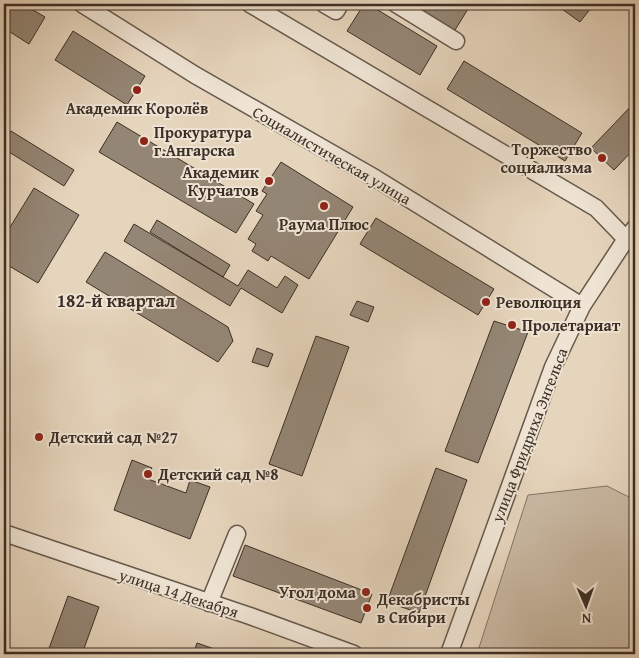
<svg xmlns="http://www.w3.org/2000/svg" width="639" height="658" font-family="'Gentium Book Plus',serif">
<style>
.green{fill:#c9b9a3;stroke:#827464}
.building{fill:#948675;stroke:#3c3026}
.lines{fill:none;stroke-linecap:round;stroke-linejoin:round}
.minor-casing{stroke:#66594c;stroke-width:19}
.minor{stroke:#efe4d4;stroke-width:16}
.poi-dot{fill:#8f2418;stroke:#efe4d4;stroke-width:2}
.labels{text-anchor:middle;stroke-width:4;stroke-linejoin:round;paint-order:stroke}
.poi-label{font-size:16px;font-weight:bold;fill:#3c3026;stroke:#efe4d4;text-anchor:start}
.street-label{font-size:16px;fill:#3c3026;stroke:#efe4d4}
.neighbourhood-label{font-size:18px;font-weight:bold;fill:#3c3026;stroke:#efe4d4}
</style>
<rect width="100%" height="100%" fill="#e6d5bd"/>
<filter id="stains"><feTurbulence type="fractalNoise" baseFrequency=".004" numOctaves="4"/><feColorMatrix values="0 0 0 0 .2 0 0 0 0 .09 0 0 0 0 .02 0 0 0 .5 -.17"/></filter>
<radialGradient id="worn" r=".72"><stop offset=".6" stop-color="#630" stop-opacity="0"/><stop offset="1" stop-color="#630" stop-opacity=".3"/></radialGradient>
<path class="green" d="M 607,486 L 635,500 L 635,654 L 477,654 L 528,495 Z"/>
<path class="building" d="M 4,4 L 23,4 L 45,17 L 29,44 L 4,28 Z
M 364,4 L 368,4 L 437,46 L 420,75 L 347,31 Z
M 411,4 L 471,4 L 455,30 Z
M 555,4 L 594,4 L 580,22 Z
M 73,31 L 145,76 L 127,105 L 55,60 Z
M 464,61 L 582,133 L 565,161 L 447,89 Z
M 635,102 L 635,148 L 614,170 L 591,148 Z
M 117,122 L 254,204 L 236,233 L 99,152 Z
M 11,131 L 74,170 L 64,186 L 4,149 L 4,143 Z
M 281,162 L 353,207 L 309,279 L 271,256 L 268,261 L 252,251 L 256,244 L 248,239 L 263,215 L 256,211 L 267,194 L 262,191 Z
M 34,188 L 79,215 L 38,283 L 4,263 L 4,237 Z
M 376,218 L 494,289 L 478,315 L 360,244 Z
M 157,220 L 230,265 L 223,277 L 150,232 Z
M 134,224 L 238,286 L 248,270 L 277,288 L 285,276 L 298,285 L 282,313 L 241,288 L 230,306 L 124,241 Z
M 105,252 L 228,327 L 233,341 L 218,362 L 86,282 Z
M 357,301 L 374,307 L 368,322 L 350,315 Z
M 494,321 L 528,332 L 478,463 L 445,451 Z
M 316,336 L 349,347 L 302,476 L 269,464 Z
M 257,348 L 273,354 L 268,367 L 252,362 Z
M 4,424 L 8,426 L 4,438 Z
M 132,460 L 152,468 L 148,479 L 186,493 L 190,480 L 210,487 L 190,539 L 114,510 Z
M 436,468 L 467,480 L 419,613 L 387,602 Z
M 245,545 L 372,594 L 361,623 L 233,576 Z
M 68,596 L 99,607 L 82,654 L 47,654 Z
M 197,643 L 229,654 L 193,654 Z"/>
<g class="lines">
<defs>
<path id="minor" d="M 82,4 L 195,75 L 375,178 L 582,306
M 250,4 L 596,208 L 626,239
M 324,4 L 336,11 L 340,4
M 396,4 L 456,41
M 4,533 L 250,616 L 354,654
M 209,603 L 237,534
M 449,654 L 553,367 L 582,306 L 626,239 L 635,228"/>
</defs>
<use href="#minor" class="minor-casing"/>
<use href="#minor" class="minor"/>
</g>
<g class="poi-dot">
<circle cx="137" cy="90" r="5"/>
<circle cx="144" cy="141" r="5"/>
<circle cx="602" cy="158" r="5"/>
<circle cx="269" cy="181" r="5"/>
<circle cx="324" cy="206" r="5"/>
<circle cx="486" cy="302" r="5"/>
<circle cx="512" cy="325" r="5"/>
<circle cx="39" cy="437" r="5"/>
<circle cx="148" cy="474" r="5"/>
<circle cx="366" cy="592" r="5"/>
<circle cx="367" cy="608" r="5"/>
</g>
<g class="labels">
<g class="poi-label">
<text x="137" y="114" text-anchor="middle">Академик Королёв</text>
<text x="154" y="138">Прокуратура<tspan x="154" dy="18">г.Ангарска</tspan></text>
<text x="592" y="155" text-anchor="end">Торжество<tspan x="592" dy="18">социализма</tspan></text>
<text x="259" y="178" text-anchor="end">Академик<tspan x="259" dy="18">Курчатов</tspan></text>
<text x="324" y="230" text-anchor="middle">Раума Плюс</text>
<text x="496" y="308">Революция</text>
<text x="522" y="331">Пролетариат</text>
<text x="49" y="443">Детский сад №27</text>
<text x="158" y="480">Детский сад №8</text>
<text x="356" y="598" text-anchor="end">Угол дома</text>
<text x="377" y="605">Декабристы<tspan x="377" dy="18">в Сибири</tspan></text>
</g>
<g class="street-label">
<text transform="translate(332 155) rotate(30)" y="6">Социалистическая улица</text>
<text transform="translate(529 435) rotate(-69)" y="6">улица Фридриха Энгельса</text>
<text transform="translate(179 593) rotate(18)" y="6">улица 14 Декабря</text>
</g>
<g class="neighbourhood-label">
<text x="116" y="307">182-й квартал</text>
</g>
</g>
<rect width="639" height="658" fill="none" stroke="#e6d5bd" stroke-width="20"/>
<rect x="5" y="5" width="629" height="648" fill="none" stroke="#3c3026" stroke-width="2.5"/>
<rect x="10" y="10" width="619" height="638" fill="none" stroke="#3c3026"/>
<g transform="translate(586 606) rotate(178)" stroke="#efe4d4" stroke-width="4" paint-order="stroke">
<path d="M0-4L9 19L0 12L-9 19Z" fill="#3c3026"/>
<text y="-8" font-size="14" font-weight="bold" text-anchor="middle" fill="#3c3026">N</text>
</g>
<rect width="100%" height="100%" filter="url(#stains)"/>
<rect width="100%" height="100%" fill="url(#worn)"/>
</svg>
